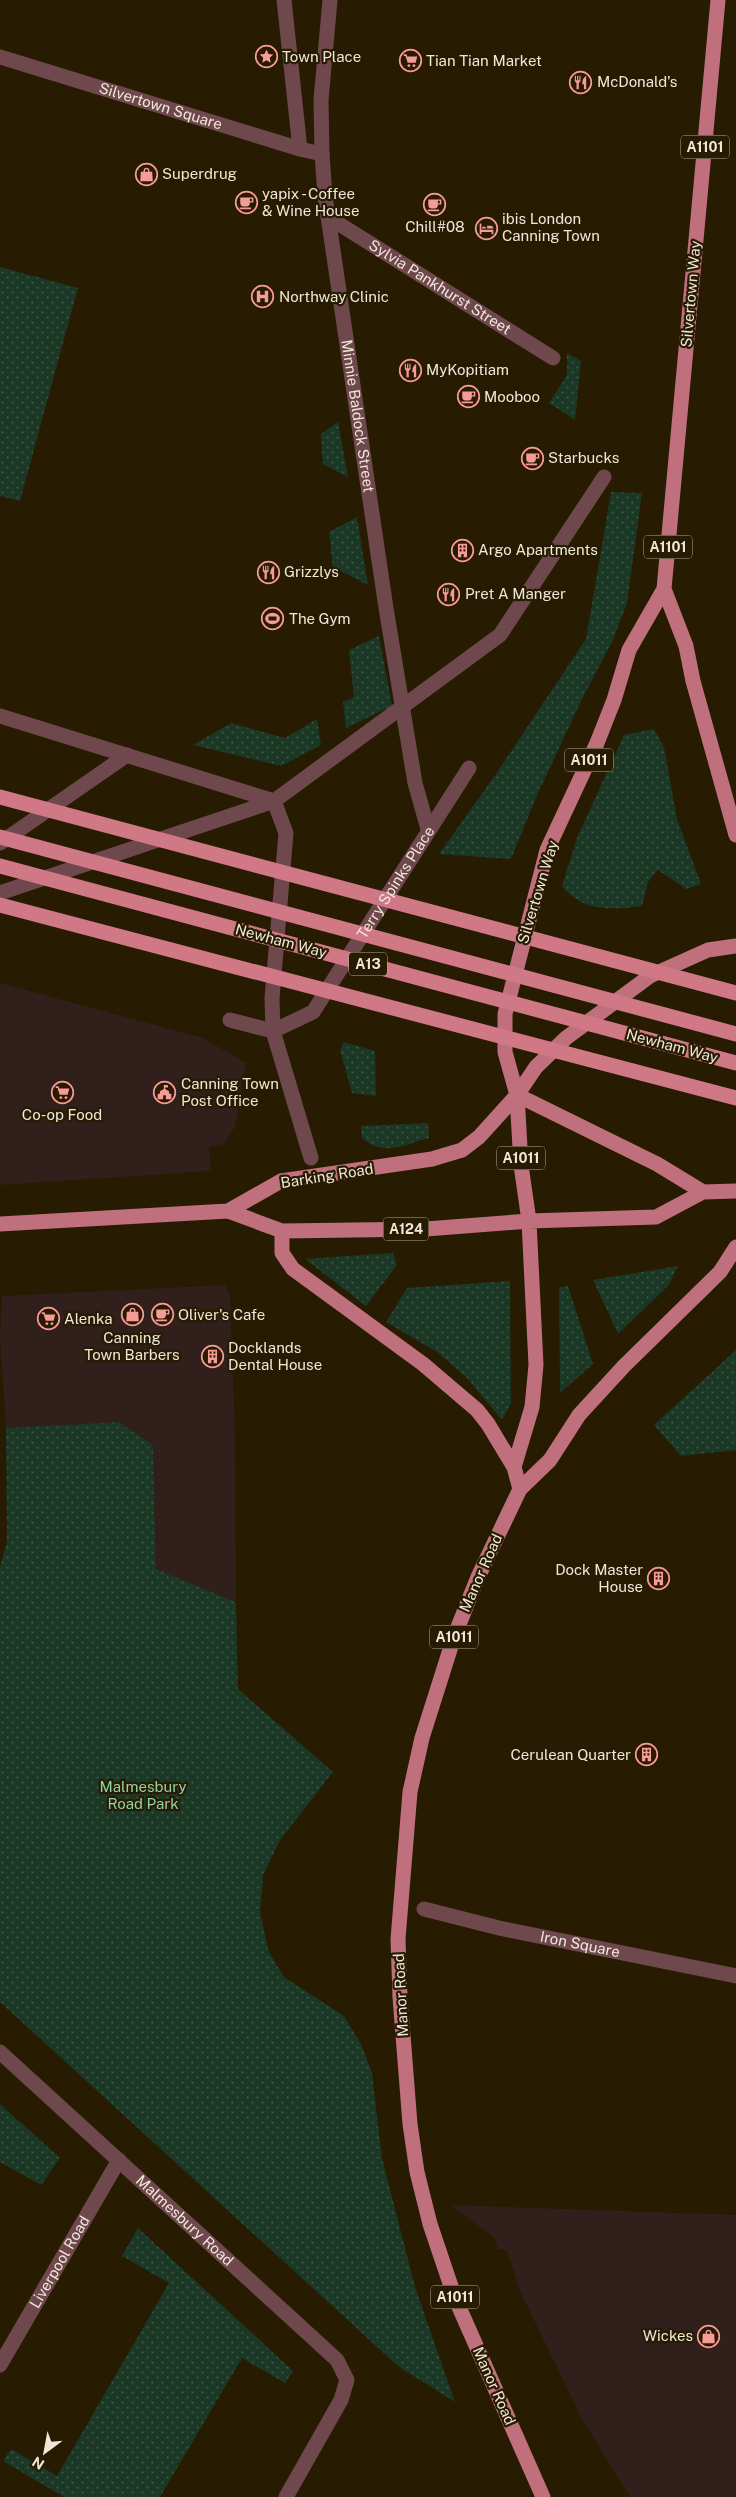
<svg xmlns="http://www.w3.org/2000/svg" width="736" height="2497" font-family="'Public Sans',sans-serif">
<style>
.commercial{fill:#311f1b}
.park{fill:url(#park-dots)}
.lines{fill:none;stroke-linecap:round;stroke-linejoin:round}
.pedestrian{stroke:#6f484d;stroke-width:15}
.minor{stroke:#6f484d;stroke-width:15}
.primary{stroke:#c0707c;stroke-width:15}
.trunk{stroke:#d07886;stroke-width:15}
.labels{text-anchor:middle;stroke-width:4.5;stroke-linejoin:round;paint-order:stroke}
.shield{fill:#271b02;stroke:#b3aa98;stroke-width:1}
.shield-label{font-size:14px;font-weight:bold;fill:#efe7d8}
.poi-label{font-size:15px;fill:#efe7d8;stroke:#271b02;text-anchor:start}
.street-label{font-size:15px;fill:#efe7d8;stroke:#271b02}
.park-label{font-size:15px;fill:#90d1a6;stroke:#271b02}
</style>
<defs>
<pattern id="park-dots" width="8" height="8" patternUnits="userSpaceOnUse" patternTransform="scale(1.25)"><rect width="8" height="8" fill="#1a3825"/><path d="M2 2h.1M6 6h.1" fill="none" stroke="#3c5544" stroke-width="1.8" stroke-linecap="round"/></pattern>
</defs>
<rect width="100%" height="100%" fill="#271b02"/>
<path class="commercial" d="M 0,983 L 203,1038 L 246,1063 L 235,1127 L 224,1144 L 209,1147 L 211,1171 L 0,1185 Z
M 226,1285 L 230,1296 L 235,1433 L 236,1602 L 156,1569 L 153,1445 L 119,1422 L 6,1428 L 0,1337 L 2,1296 Z
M 450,2205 L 736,2215 L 736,2497 L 630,2497 L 582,2419 L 520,2291 L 507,2250 L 498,2249 L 494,2237 Z"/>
<path class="park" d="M 0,267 L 78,288 L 20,501 L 0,496 Z
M 567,353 L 581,361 L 575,420 L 549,403 L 567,375 Z
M 338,422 L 348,477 L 323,464 L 321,434 Z
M 611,492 L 642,493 L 627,603 L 613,640 L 583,697 L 537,795 L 511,859 L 439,854 L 496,774 L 586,639 Z
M 357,517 L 368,585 L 333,567 L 329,532 Z
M 379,636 L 392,706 L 346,728 L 343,702 L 354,697 L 349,650 Z
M 317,719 L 321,745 L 281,766 L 193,745 L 231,723 L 285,738 Z
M 654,729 L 664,747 L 677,819 L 701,884 L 686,889 L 658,870 L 648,882 L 642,906 C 611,910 583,912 562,886 L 577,838 L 624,735 Z
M 344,1042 L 375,1051 L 376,1096 L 352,1093 L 340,1050 Z
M 428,1123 L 429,1138 C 403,1145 384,1157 362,1138 L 361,1126 Z
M 393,1253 L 397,1265 L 366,1306 L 305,1259 Z
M 678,1266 L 668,1286 L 618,1334 L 593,1280 Z
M 510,1281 L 511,1403 L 502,1420 L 467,1378 L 437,1352 L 386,1322 L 407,1288 Z
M 568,1286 L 593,1364 L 560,1393 L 559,1287 Z
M 736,1350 L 736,1450 L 681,1456 L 654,1425 Z
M 119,1422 L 153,1445 L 156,1569 L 236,1602 L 238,1689 L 333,1772 L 280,1840 L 263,1875 L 260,1913 L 269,1952 L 284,1977 L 344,2016 L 362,2046 L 372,2073 L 382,2158 L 415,2287 L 455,2402 L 399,2367 L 0,2002 L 0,1567 L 7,1542 L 6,1428 Z
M 0,2104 L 60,2158 L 41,2185 L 0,2162 Z
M 138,2228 L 293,2371 L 285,2383 L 242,2358 L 160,2497 L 64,2497 L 3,2461 L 11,2449 L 57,2476 L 169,2283 L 122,2256 Z"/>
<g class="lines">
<g class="pedestrian">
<path d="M 284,0 L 300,149"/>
<path id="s1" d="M 330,0 L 321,100 L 322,154 L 325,196 L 386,608 L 415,783 L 428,829"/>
<path id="s2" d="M 0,57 L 300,149 L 322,154"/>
<path id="s3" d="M 328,217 L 553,358"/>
<path d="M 0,716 L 274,801 L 500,635 L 604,477"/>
<path d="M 0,843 L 127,755"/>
<path d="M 0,893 L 274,801 L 286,833 L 272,998 L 273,1031 L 311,1158"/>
<path d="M 230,1020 L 273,1031"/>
<path id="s4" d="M 273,1031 L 313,1012 L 469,768"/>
</g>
<g class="minor">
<path id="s5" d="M 424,1909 L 499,1928 L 736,1976"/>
<path id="s6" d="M 0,2052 L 337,2360 L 347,2380 L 341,2400 L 286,2497"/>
<path id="s7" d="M 0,2365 L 119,2160"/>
</g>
<path class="primary" d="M 664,589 L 686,646 L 693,681 L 736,835
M 517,1095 L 657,1164 L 703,1192
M 228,1211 L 282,1231 L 426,1229 L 529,1221 L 656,1217 L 703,1192 L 736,1191
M 0,1224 L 228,1211 L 281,1181 L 432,1159 L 462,1150 L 479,1137 L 517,1095 L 536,1067 L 566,1038 L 650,976 L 708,950 L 736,946
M 282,1231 L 282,1253 L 293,1269 L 423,1364 L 477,1410 L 488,1424 L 514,1467 L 520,1489
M 514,1467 L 532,1407 L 536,1365 L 529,1221 L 521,1165 L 517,1095 L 505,1052 L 505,1014 L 547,850 L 597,743 L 614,700 L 629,650 L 664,589 L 718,0
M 543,2497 L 455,2298 L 430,2224 L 417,2172 L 410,2124 L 400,1997 L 398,1939 L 410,1792 L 422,1738 L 454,1637 L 478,1577 L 520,1489 L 550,1460 L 579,1415 L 624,1366 L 720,1272 L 736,1247"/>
<path class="trunk" d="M 0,797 L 736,993
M 0,837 L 736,1034
M 0,866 L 736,1063
M 0,905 L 736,1098"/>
</g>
<defs>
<symbol id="sight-ring" viewBox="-11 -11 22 22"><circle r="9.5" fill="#271b02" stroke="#f59b98" stroke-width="1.5"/><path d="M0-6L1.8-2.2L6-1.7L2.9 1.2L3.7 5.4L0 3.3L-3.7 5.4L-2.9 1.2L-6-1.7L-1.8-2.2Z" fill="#f59b98"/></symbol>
<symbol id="supermarket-ring" viewBox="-11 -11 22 22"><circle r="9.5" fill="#271b02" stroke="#f59b98" stroke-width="1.5"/><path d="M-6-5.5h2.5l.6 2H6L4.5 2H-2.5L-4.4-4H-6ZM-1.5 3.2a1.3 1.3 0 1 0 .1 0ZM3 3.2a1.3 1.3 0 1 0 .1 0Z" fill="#f59b98"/></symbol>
<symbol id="restaurant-ring" viewBox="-11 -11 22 22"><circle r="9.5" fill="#271b02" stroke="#f59b98" stroke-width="1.5"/><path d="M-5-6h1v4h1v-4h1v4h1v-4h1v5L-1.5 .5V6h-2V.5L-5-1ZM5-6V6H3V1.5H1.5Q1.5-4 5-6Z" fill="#f59b98"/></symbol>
<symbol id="shop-ring" viewBox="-11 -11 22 22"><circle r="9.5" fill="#271b02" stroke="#f59b98" stroke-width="1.5"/><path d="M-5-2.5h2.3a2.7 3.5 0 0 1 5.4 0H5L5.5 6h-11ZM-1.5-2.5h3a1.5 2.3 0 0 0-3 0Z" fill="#f59b98"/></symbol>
<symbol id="cafe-ring" viewBox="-11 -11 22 22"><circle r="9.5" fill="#271b02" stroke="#f59b98" stroke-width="1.5"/><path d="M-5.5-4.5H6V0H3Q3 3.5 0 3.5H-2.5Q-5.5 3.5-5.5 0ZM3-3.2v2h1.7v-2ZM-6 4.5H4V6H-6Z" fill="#f59b98"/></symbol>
<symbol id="hotel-ring" viewBox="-11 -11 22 22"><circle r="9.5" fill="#271b02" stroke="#f59b98" stroke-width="1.5"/><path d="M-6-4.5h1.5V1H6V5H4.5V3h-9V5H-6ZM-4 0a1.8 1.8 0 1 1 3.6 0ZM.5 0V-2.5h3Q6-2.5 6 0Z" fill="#f59b98"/></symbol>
<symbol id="hospital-ring" viewBox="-11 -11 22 22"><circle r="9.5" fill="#271b02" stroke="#f59b98" stroke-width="1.5"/><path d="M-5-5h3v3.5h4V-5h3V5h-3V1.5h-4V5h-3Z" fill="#f59b98"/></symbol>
<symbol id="building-ring" viewBox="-11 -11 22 22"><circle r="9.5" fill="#271b02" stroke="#f59b98" stroke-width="1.5"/><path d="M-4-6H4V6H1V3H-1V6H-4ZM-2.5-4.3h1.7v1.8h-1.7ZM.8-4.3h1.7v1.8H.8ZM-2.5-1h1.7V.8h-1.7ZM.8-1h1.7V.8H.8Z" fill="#f59b98"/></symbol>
<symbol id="stadium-ring" viewBox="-11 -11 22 22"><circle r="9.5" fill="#271b02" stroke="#f59b98" stroke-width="1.5"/><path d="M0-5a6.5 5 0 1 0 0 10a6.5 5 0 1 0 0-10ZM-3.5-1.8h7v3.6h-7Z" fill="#f59b98"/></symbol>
<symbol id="civic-ring" viewBox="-11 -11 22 22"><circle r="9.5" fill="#271b02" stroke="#f59b98" stroke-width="1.5"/><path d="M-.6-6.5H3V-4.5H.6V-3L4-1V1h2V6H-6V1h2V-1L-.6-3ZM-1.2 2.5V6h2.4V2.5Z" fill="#f59b98"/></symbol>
</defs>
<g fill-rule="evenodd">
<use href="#sight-ring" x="254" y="44" width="25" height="25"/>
<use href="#supermarket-ring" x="398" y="48" width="25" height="25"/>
<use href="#restaurant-ring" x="568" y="70" width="25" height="25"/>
<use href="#shop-ring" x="134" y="162" width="25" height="25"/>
<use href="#cafe-ring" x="234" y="190" width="25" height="25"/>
<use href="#cafe-ring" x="422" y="192" width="25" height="25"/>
<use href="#hotel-ring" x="474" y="216" width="25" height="25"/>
<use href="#hospital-ring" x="250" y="284" width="25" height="25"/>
<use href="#restaurant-ring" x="398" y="358" width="25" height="25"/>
<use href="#cafe-ring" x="456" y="384" width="25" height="25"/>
<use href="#cafe-ring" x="520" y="446" width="25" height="25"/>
<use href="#building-ring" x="450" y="538" width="25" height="25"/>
<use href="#restaurant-ring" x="256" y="560" width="25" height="25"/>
<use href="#restaurant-ring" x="436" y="582" width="25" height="25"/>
<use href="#stadium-ring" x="260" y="606" width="25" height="25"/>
<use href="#supermarket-ring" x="50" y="1080" width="25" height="25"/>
<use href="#civic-ring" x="152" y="1080" width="25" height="25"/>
<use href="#shop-ring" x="120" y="1302" width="25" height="25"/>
<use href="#cafe-ring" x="150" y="1302" width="25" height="25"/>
<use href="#supermarket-ring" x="36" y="1306" width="25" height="25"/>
<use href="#building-ring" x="200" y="1344" width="25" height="25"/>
<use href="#building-ring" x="646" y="1566" width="25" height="25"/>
<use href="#building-ring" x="634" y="1742" width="25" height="25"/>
<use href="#shop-ring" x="696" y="2324" width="25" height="25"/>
</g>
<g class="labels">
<g class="shield">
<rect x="681" y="135.5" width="48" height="23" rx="4"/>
<rect x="644" y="535.5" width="48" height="23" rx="4"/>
<rect x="565" y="748.5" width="48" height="23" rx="4"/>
<rect x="349" y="952.5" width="38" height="23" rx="4"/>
<rect x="497" y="1146.5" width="48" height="23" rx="4"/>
<rect x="383.5" y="1217.5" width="45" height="23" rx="4"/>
<rect x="430" y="1625.5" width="48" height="23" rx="4"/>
<rect x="431" y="2285.5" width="48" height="23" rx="4"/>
</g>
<g class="shield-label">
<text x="705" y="152">A1101</text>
<text x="668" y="552">A1101</text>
<text x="589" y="765">A1011</text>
<text x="368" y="969">A13</text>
<text x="521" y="1163">A1011</text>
<text x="406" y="1234">A124</text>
<text x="454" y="1642">A1011</text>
<text x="455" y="2302">A1011</text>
</g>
<g class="poi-label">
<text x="282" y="62">Town Place</text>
<text x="426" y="66">Tian Tian Market</text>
<text x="597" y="87">McDonald's</text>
<text x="162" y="179">Superdrug</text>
<text x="262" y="199">yapix - Coffee<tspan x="262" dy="17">&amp; Wine House</tspan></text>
<text x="502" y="224">ibis London<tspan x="502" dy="17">Canning Town</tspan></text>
<text x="435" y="232" text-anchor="middle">Chill#08</text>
<text x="279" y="302">Northway Clinic</text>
<text x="426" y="375">MyKopitiam</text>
<text x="484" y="402">Mooboo</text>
<text x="548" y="463">Starbucks</text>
<text x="478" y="555">Argo Apartments</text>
<text x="284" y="577">Grizzlys</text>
<text x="465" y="599">Pret A Manger</text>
<text x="289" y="624">The Gym</text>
<text x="181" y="1089">Canning Town<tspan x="181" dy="17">Post Office</tspan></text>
<text x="62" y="1120" text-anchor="middle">Co-op Food</text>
<text x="178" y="1320">Oliver's Cafe</text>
<text x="64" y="1324">Alenka</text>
<text x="132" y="1343" text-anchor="middle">Canning<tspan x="132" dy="17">Town Barbers</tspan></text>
<text x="228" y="1353">Docklands<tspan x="228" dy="17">Dental House</tspan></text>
<text x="643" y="1575" text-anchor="end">Dock Master<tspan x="643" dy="17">House</tspan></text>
<text x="631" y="1760" text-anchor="end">Cerulean Quarter</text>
<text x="693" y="2341" text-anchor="end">Wickes</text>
</g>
<g class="street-label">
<text dy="5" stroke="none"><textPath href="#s2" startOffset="168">Silvertown Square</textPath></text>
<text dy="5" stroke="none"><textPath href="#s3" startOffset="132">Sylvia Pankhurst Street</textPath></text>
<text transform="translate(691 294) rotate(-85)" y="5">Silvertown Way</text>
<text dy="5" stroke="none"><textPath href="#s1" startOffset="419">Minnie Baldock Street</textPath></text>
<text dy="5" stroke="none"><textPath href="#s4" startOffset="198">Terry Spinks Place</textPath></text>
<text transform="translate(538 892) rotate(-73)" y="5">Silvertown Way</text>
<text transform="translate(281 941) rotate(15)" y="5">Newham Way</text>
<text transform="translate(672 1046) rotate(15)" y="5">Newham Way</text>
<text transform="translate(327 1176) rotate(-9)" y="5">Barking Road</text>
<text transform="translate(481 1573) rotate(-66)" y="5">Manor Road</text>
<text dy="5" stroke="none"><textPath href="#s5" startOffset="160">Iron Square</textPath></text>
<text transform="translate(401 1995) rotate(-93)" y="5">Manor Road</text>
<text dy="5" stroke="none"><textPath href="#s6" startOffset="250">Malmesbury Road</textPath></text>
<text dy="5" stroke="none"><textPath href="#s7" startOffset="119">Liverpool Road</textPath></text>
<text transform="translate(494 2386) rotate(66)" y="5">Manor Road</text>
</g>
<g class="park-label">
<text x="143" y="1792">Malmesbury<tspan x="143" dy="17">Road Park</tspan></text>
</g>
</g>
<g transform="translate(45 2452) rotate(212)" stroke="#271b02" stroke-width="4" paint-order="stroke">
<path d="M0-4L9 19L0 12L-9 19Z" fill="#efe7d8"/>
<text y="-8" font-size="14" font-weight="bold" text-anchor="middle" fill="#efe7d8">N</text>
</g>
</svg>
